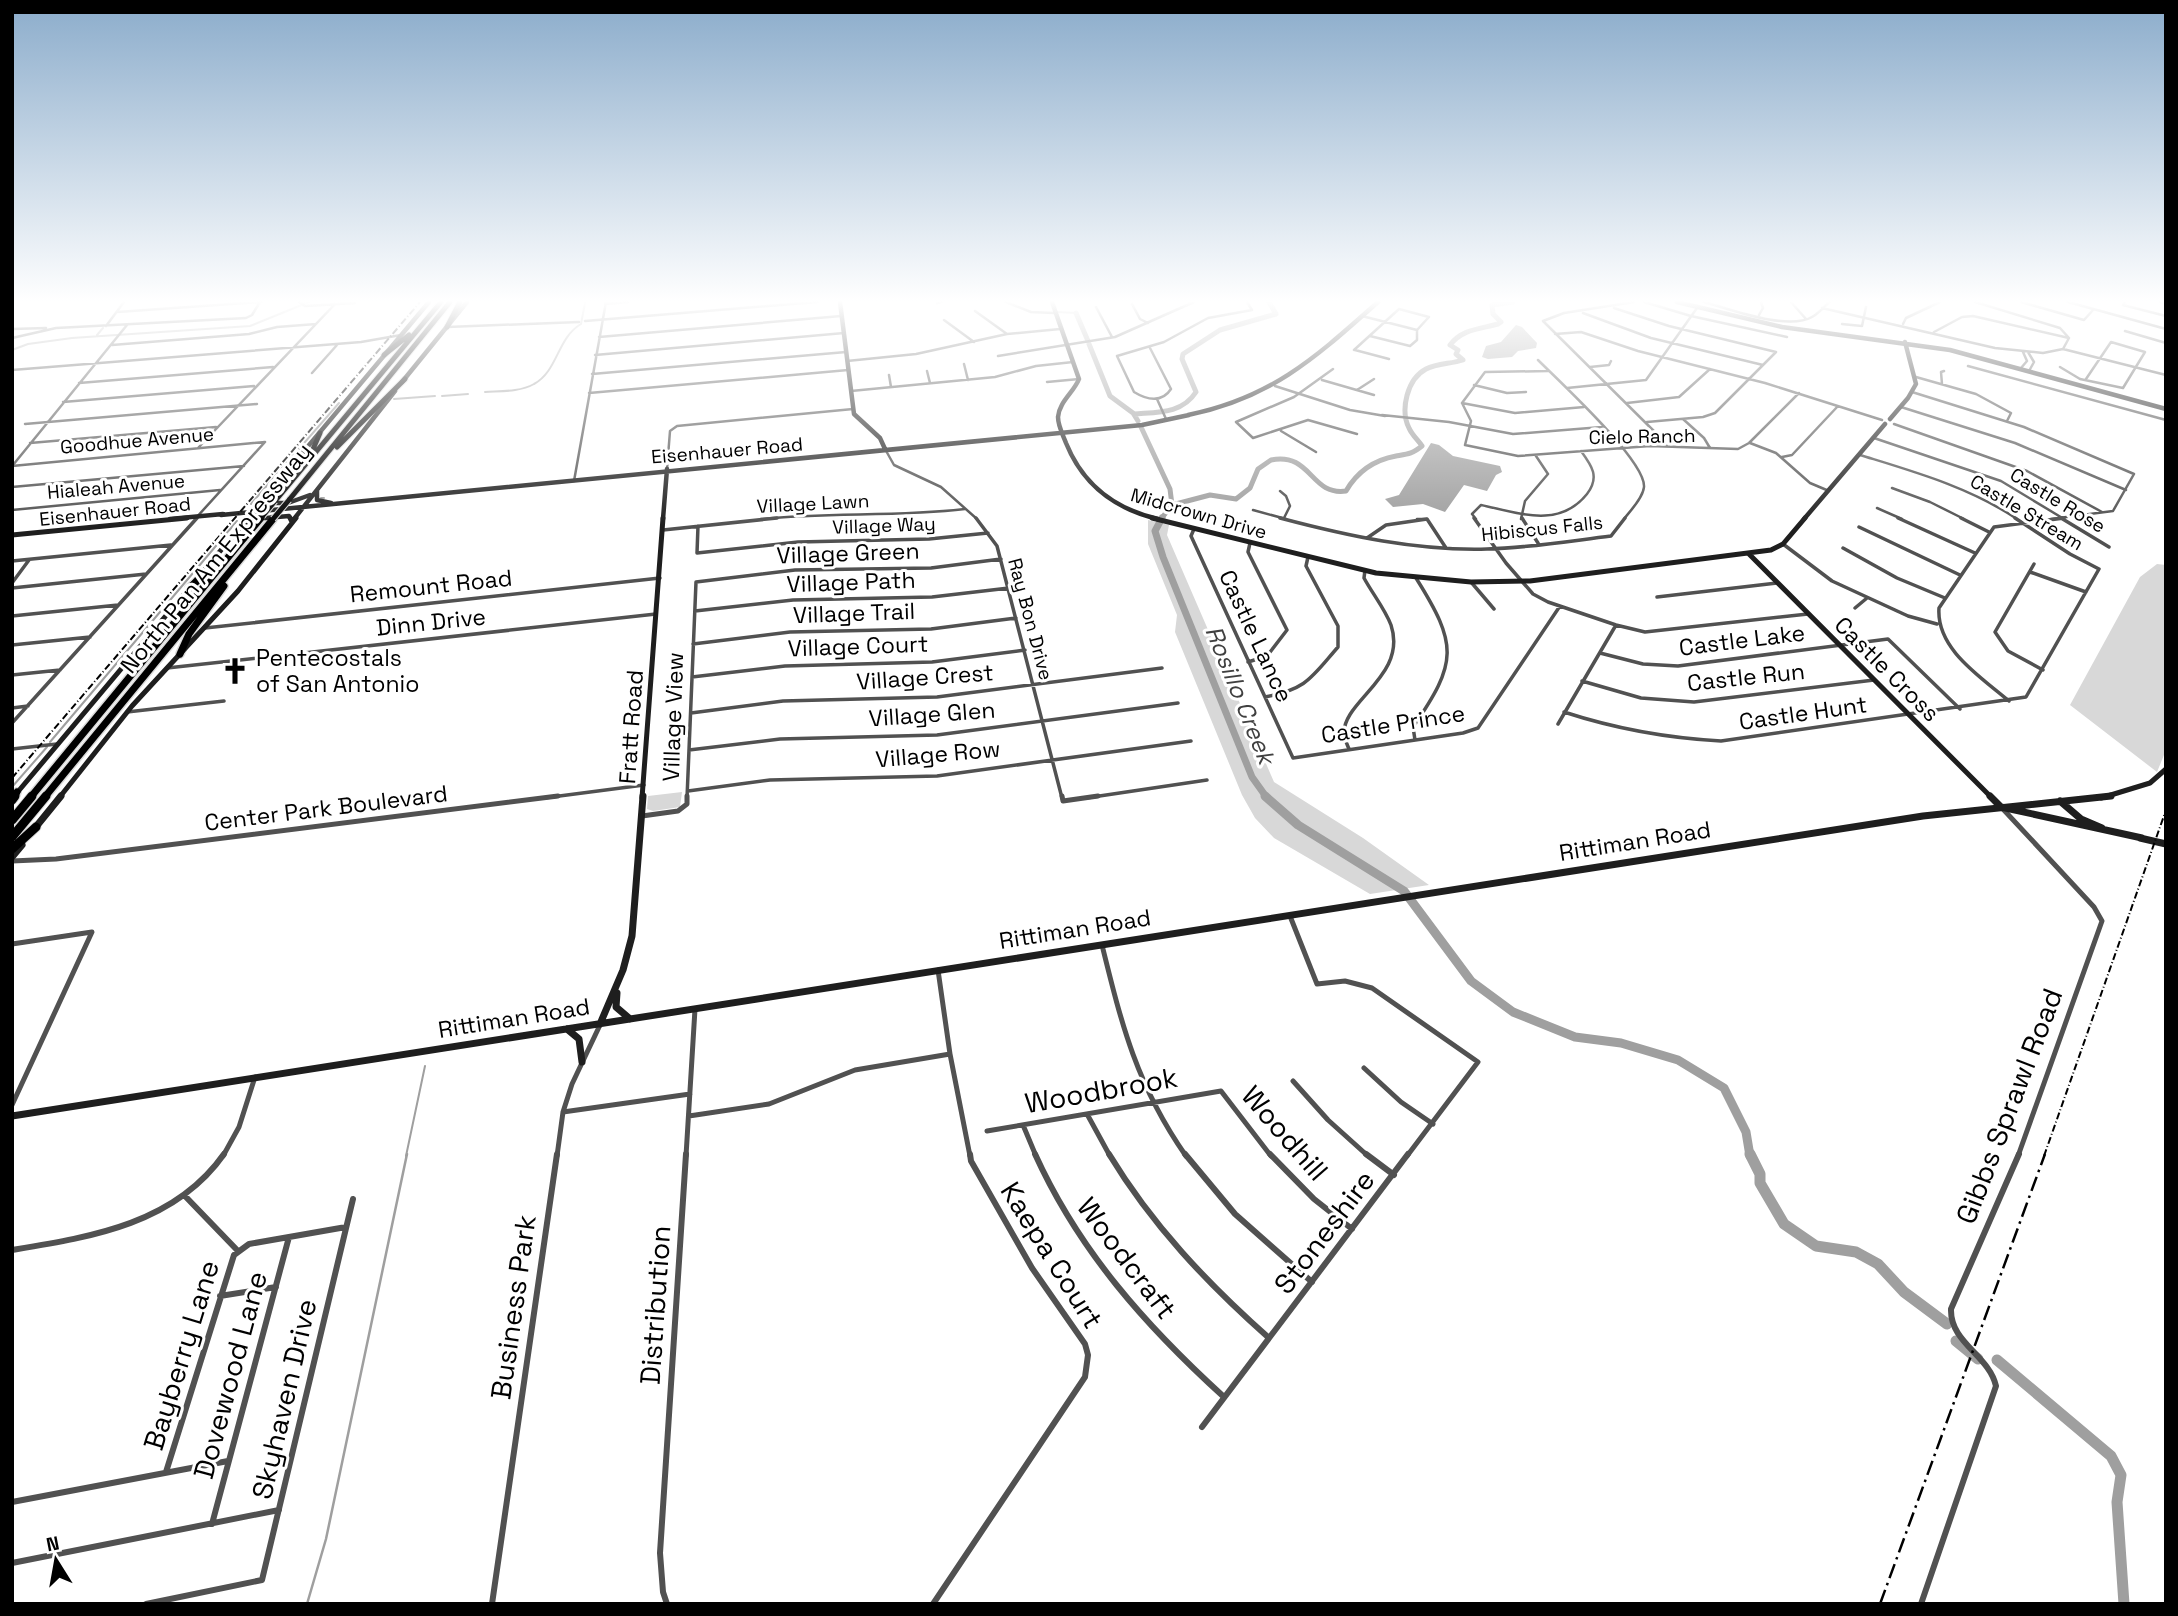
<svg xmlns="http://www.w3.org/2000/svg" width="2178" height="1616" font-family="'Space Grotesk',sans-serif">
<style>
.green{fill:#d8d8d8}
.water{fill:#9f9f9f}
.lines{fill:none;stroke-linecap:round;stroke-linejoin:round}
.stream-far1{stroke:#9f9f9f;stroke-width:2}
.stream{stroke:#9f9f9f;stroke-width:2.5}
.river-far3{stroke:#9f9f9f;stroke-width:5}
.river-far2{stroke:#9f9f9f;stroke-width:7}
.river-far1{stroke:#9f9f9f;stroke-width:9}
.river{stroke:#9f9f9f;stroke-width:11}
.highway-far2-casing{stroke:#dbdbdb;stroke-width:7}
.highway-far1-casing{stroke:#dbdbdb;stroke-width:10}
.highway-casing{stroke:#dbdbdb;stroke-width:11}
.street-far3{stroke:#515151;stroke-width:2.5}
.street-far2{stroke:#515151;stroke-width:3.5}
.street-far1{stroke:#515151;stroke-width:5}
.street{stroke:#515151;stroke-width:6}
.secondary-far2{stroke:#1e1e1e;stroke-width:4.5}
.secondary-far1{stroke:#1e1e1e;stroke-width:5}
.secondary{stroke:#1e1e1e;stroke-width:7}
.highway-far2{stroke:#000;stroke-width:5}
.highway-far1{stroke:#000;stroke-width:7}
.highway{stroke:#000;stroke-width:9}
.rail-far1{stroke:#000;stroke-width:2;stroke-dasharray:7 2.5 1 2.5;stroke-linecap:butt}
.rail{stroke:#000;stroke-width:2.5;stroke-dasharray:15 5 2.5 5;stroke-linecap:butt}
.highway-bridge-far1-casing{stroke:#dbdbdb;stroke-width:7;stroke-linecap:butt}
.highway-bridge-casing{stroke:#dbdbdb;stroke-width:10;stroke-linecap:butt}
.highway-bridge-far1{stroke:#000;stroke-width:5}
.highway-bridge{stroke:#000;stroke-width:7}
.labels{text-anchor:middle;stroke-width:6;stroke-linejoin:round;paint-order:stroke}
.far-street-label{font-size:19px;fill:#000;stroke:#fff}
.street-label{font-size:23px;fill:#000;stroke:#fff}
.poi-label{font-size:23px;fill:#000;stroke:#fff;text-anchor:start}
.water-label{font-size:24px;font-style:italic;fill:#404040;stroke:#fff}
.near-street-label{font-size:28px;fill:#000;stroke:#fff}
</style>
<rect width="100%" height="100%" fill="#fff"/>
<path class="green" d="M 1148,520 L 1169,525 L 1167,535 L 1274,782 L 1363,838 L 1429,885 L 1370,894 L 1274,838 L 1255,818 L 1242,795 L 1175,632 L 1177,615 L 1148,544 Z
M 2157,564 L 2166,565 L 2166,750 L 2157,772 L 2070,705 L 2140,577 Z
M 682,792 L 680,807 L 653,811 L 647,809 L 648,796 Z"/>
<path class="water" d="M 1516,325 L 1522,327 L 1537,343 L 1536,348 L 1518,351 L 1512,357 L 1488,359 L 1482,357 L 1486,346 L 1501,342 Z
M 1431,443 L 1439,445 L 1453,456 L 1500,466 L 1502,472 L 1496,475 L 1487,491 L 1464,485 L 1445,512 L 1423,504 L 1393,507 L 1385,499 L 1399,495 Z"/>
<g class="lines">
<path class="stream-far1" d="M 1058,312 L 1076,313
M 97,335 L 103,328
M 12,350 L 28,344 L 72,338 L 250,326 L 309,302
M 485,392 C 501,391 520,392 534,384 C 558,371 557,338 581,324 L 585,303
M 442,396 L 468,394
M 394,399 L 435,396
M 321,498 L 324,498
M 251,504 L 339,403
M 50,742 L 237,521
M 12,787 L 47,747
M 406,1156 L 425,1066"/>
<path class="stream" d="M 307,1604 L 326,1539 L 407,1154"/>
<path class="river-far3" d="M 1076,313 L 1088,341
M 1089,344 L 1110,396 L 1133,413 L 1138,421
M 1134,414 C 1157,412 1182,414 1196,392 L 1182,359 L 1183,354 L 1220,330 L 1276,314 L 1269,302
M 1141,427 L 1170,489 L 1172,505
M 1161,519 L 1172,505 L 1210,495 L 1236,499 L 1250,488 L 1258,469 L 1271,460 C 1312,452 1310,496 1346,491 C 1357,472 1374,460 1396,456 C 1408,454 1412,454 1422,446 C 1418,440 1412,435 1409,428 C 1400,410 1407,379 1426,369 C 1437,363 1451,364 1463,360 L 1456,354 L 1458,350 L 1450,345 C 1462,329 1480,329 1498,324 L 1501,322 L 1493,314 L 1492,305 L 1513,302"/>
<path class="river-far2" d="M 1162,518 L 1155,531 L 1163,557 L 1252,777 L 1267,798"/>
<path class="river-far1" d="M 1265,796 L 1298,825 L 1404,891 L 1471,981 L 1513,1012 L 1575,1037 L 1621,1043 L 1678,1060 L 1724,1088 L 1746,1132 L 1750,1156"/>
<path class="river" d="M 1750,1154 L 1760,1174 L 1760,1183 L 1784,1224 L 1816,1246 L 1856,1252 L 1878,1264 L 1904,1292 L 1947,1324
M 1956,1341 L 1978,1359
M 1997,1360 L 2111,1456 L 2121,1475 L 2117,1502 L 2124,1604"/>
<defs>
<path id="highway-far2" d="M 447,327 L 460,302
M 384,355 L 409,335
M 337,447 L 405,379
M 310,456 L 320,433
M 289,500 L 450,302
M 275,501 L 441,302"/>
<path id="highway-far1" d="M 189,588 L 222,560
M 180,654 L 189,634 L 224,586
M 14,798 L 17,792
M 30,798 L 244,538
M 44,798 L 273,519"/>
<path id="highway" d="M 12,800 L 15,796
M 12,820 L 32,796
M 12,837 L 46,796
M 12,849 L 36,827"/>
</defs>
<use href="#highway-far2" class="highway-far2-casing"/>
<use href="#highway-far1" class="highway-far1-casing"/>
<use href="#highway" class="highway-casing"/>
<path class="street-far3" d="M 299,302 L 305,306 L 355,303
M 1006,302 L 1031,312 L 1054,313
M 1634,302 L 1564,313 L 1543,321 L 1669,446
M 1644,302 L 1691,316 L 1787,337
M 1704,302 C 1730,309 1787,331 1812,317 C 1819,313 1824,307 1829,302
M 1791,302 L 1806,319
M 1975,302 L 2060,328 L 2069,338 L 2063,349
M 2021,302 L 2084,320 L 2093,310
M 2068,302 L 2166,329
M 2125,302 L 2123,305 L 2166,316
M 2160,302 L 2166,304
M 937,303 L 941,302
M 605,304 L 628,302
M 1132,304 L 1140,319 L 1148,323
M 1096,307 L 1112,337
M 1614,308 L 1669,326 L 1776,352
M 1822,308 L 1995,348 L 2043,353 L 2063,349 L 2166,375
M 975,311 L 1007,334
M 117,312 L 261,302
M 1583,313 L 1651,338 L 1763,365
M 1759,315 L 1763,308 L 1761,302
M 1362,316 L 1417,330
M 944,320 L 974,342
M 585,321 L 817,302
M 1842,324 L 1862,326 L 1866,307
M 1903,324 L 1906,318 L 1940,302
M 106,326 L 124,302
M 447,327 L 579,322
M 12,329 L 46,328
M 2125,331 L 2166,343
M 1934,332 L 1962,317 L 1973,316 L 2069,338
M 1555,334 L 1581,332 L 1638,351 L 1765,383 L 1882,420
M 1370,336 L 1410,346 L 1417,340 L 1417,330 L 1428,318
M 599,337 L 841,316
M 12,338 L 56,328 L 246,318 L 252,315 L 260,302
M 112,345 L 249,334 L 277,327 L 316,324
M 1150,348 L 1171,389 C 1162,403 1147,400 1134,392 L 1117,356 L 1164,342 L 1208,318 L 1252,310 L 1247,302
M 1354,350 L 1399,309 L 1429,317
M 1355,350 L 1389,359
M 2028,352 L 2034,362 L 2029,371
M 595,355 L 844,333
M 998,356 L 1115,337 L 1194,302
M 1538,360 C 1559,381 1646,461 1644,487 C 1643,498 1630,511 1624,519
M 847,361 L 916,354 L 1007,334 L 1060,329
M 964,364 L 968,380
M 1968,366 L 2166,420
M 1590,367 L 1609,365 L 1611,361
M 2060,367 L 2080,379 L 2123,388 L 2145,352 L 2111,342 L 2086,379
M 2021,368 L 2027,361 L 2023,352
M 1333,369 L 1294,397 L 1236,422 L 1253,438 L 1308,420 L 1357,434
M 12,370 L 361,342 L 401,335
M 927,371 L 930,383
M 1548,371 L 1485,372 L 1462,403 L 1471,421 L 1465,445 L 1518,456 L 1650,446 L 1738,449 L 1749,443 L 1799,393
M 312,373 L 337,345
M 592,374 L 846,352
M 889,375 L 891,387
M 1916,377 L 1976,394 L 2011,413 L 2007,421
M 1322,380 L 1374,395
M 1047,382 L 1079,379
M 79,383 L 273,367
M 1942,384 L 1941,372 L 1944,371
M 1474,385 L 1507,393 L 1526,392
M 1275,386 L 1350,410 L 1385,416
M 1567,388 L 1646,380 L 1697,308
M 1357,390 L 1374,379
M 851,391 L 995,377 L 1036,366 L 1073,362
M 1912,392 L 2024,427 L 2134,474 L 2113,511 L 2051,519
M 2166,392 L 2166,398
M 589,393 L 848,370
M 1157,399 L 1166,419
M 63,402 L 254,386
M 1462,403 L 1515,413 L 1584,407
M 1627,403 L 1679,397 L 1710,369
M 1901,407 L 2015,443 L 2126,490
M 1382,415 L 1449,422 L 1513,434 L 1602,427
M 1683,419 L 1704,438 L 1710,448
M 1647,422 L 1703,417 L 1715,413 L 1776,352
M 25,424 L 257,404
M 1894,424 L 2027,471 L 2102,512
M 1281,431 L 1316,452
M 1874,438 L 2001,481 L 2064,519
M 30,443 L 216,427
M 1750,443 L 1776,453 L 1810,483 L 1829,491
M 198,448 L 335,304
M 885,449 L 894,465 L 941,487 L 977,519
M 1860,455 C 1915,472 1969,487 2017,519
M 1782,457 L 1792,455 L 1838,406
M 13,465 L 127,325
M 12,466 L 265,442
M 667,469 L 670,431 L 677,426 L 853,409
M 574,481 L 606,302
M 12,487 L 244,466
M 1892,488 L 1930,502 L 1964,519
M 1280,491 L 1286,496 L 1290,506 L 1284,518
M 1877,508 L 1902,519
M 12,510 L 220,490
M 1253,510 L 1286,519
M 195,519 L 265,442
M 761,519 C 829,512 897,517 965,509
M 1417,519 L 1427,519
M 1476,519 L 1472,514 L 1481,505 C 1519,513 1559,529 1587,494 C 1600,477 1592,466 1581,451
M 1521,519 L 1525,501 L 1548,474 L 1536,456"/>
<path class="street-far2" d="M 976,518 L 997,546 L 1062,798
M 1280,518 C 1348,536 1417,551 1487,549 C 1529,548 1570,541 1611,536 L 1625,518
M 1474,518 L 1506,563 L 1533,594 L 1548,602 L 1616,625 L 1645,632 L 1808,614
M 1522,518 L 1538,543
M 1898,518 L 1975,553
M 1961,518 L 1989,532
M 2061,518 L 2109,547
M 698,526 L 697,553 L 798,542 L 929,539 L 988,533
M 1859,527 L 1960,575
M 1194,529 L 1191,536 L 1293,758 L 1463,733 L 1478,728 L 1560,606
M 663,530 L 777,518
M 1367,538 L 1386,525 L 1427,519 L 1446,548
M 1783,544 L 1832,581 L 1908,616 L 1937,624
M 1843,548 L 1897,578 L 1945,598
M 12,561 L 171,545
M 2034,564 L 1995,632 L 2008,651 L 2043,670
M 2030,572 L 2086,592
M 1471,582 L 1494,609
M 12,583 L 29,560
M 12,588 L 146,574
M 1657,597 L 1777,583
M 1855,608 L 1867,598
M 695,611 L 793,600 L 932,597 L 1009,588
M 12,616 L 118,605
M 205,628 L 660,578
M 693,644 L 790,632 L 931,629 L 1016,618
M 12,645 L 90,637
M 1600,653 L 1643,664 L 1678,666 L 1888,639 L 1960,709
M 1248,662 L 1267,656 L 1287,630 L 1248,552 L 1250,543
M 167,668 L 656,614
M 12,675 L 60,670
M 692,677 L 785,666 L 932,662 L 1025,650
M 1582,681 L 1641,698 L 1694,702 L 1874,680
M 1265,697 C 1307,689 1311,678 1338,647 L 1338,626 L 1306,566 L 1308,557
M 2009,701 C 1981,677 1936,649 1939,608 L 1994,527 L 2064,518
M 12,708 L 28,706
M 127,712 L 224,701
M 1564,712 C 1616,729 1666,738 1721,741 L 2026,697 L 2099,569 L 2070,554 L 2015,518
M 691,713 L 783,701 L 937,697 L 1162,668
M 12,723 L 197,518
M 1558,724 L 1616,625
M 1415,740 L 1413,727 C 1458,662 1458,645 1416,578
M 12,749 L 57,744
M 1349,749 C 1347,744 1344,738 1344,734 C 1342,701 1408,676 1391,625 C 1385,609 1372,593 1364,578 L 1365,570
M 689,750 L 780,739 L 937,735 L 1178,703
M 688,791 L 770,780 L 937,776 L 1191,741
M 544,798 L 644,785
M 687,798 L 696,582 L 795,570 L 931,568 L 1001,559
M 1086,798 L 1207,780"/>
<path class="street-far1" d="M 1062,796 L 1063,801 L 1098,796
M 2002,808 L 2094,907 L 2102,921 L 2018,1156
M 642,816 L 678,811 L 687,804 L 687,796
M 12,861 L 56,859 L 558,796
M 1290,916 L 1317,984 L 1345,981 L 1372,988 L 1478,1062 L 1407,1156
M 12,944 L 92,932 L 12,1105
M 1102,945 C 1122,1026 1137,1086 1186,1156
M 938,970 L 950,1054 L 970,1156
M 1364,1068 L 1401,1102 L 1433,1124
M 1293,1081 L 1328,1120 L 1368,1156
M 563,1112 L 690,1094
M 1087,1114 L 1110,1156
M 689,1116 L 769,1104 L 855,1070 L 950,1054
M 1023,1125 L 1036,1156
M 987,1131 L 1221,1091 L 1271,1156
M 223,1156 L 239,1127 L 255,1077
M 557,1156 L 563,1112 L 572,1084 L 600,1025
M 686,1156 L 695,1009"/>
<path class="street" d="M 1035,1154 C 1079,1251 1146,1326 1224,1397
M 1109,1154 C 1152,1225 1207,1283 1269,1338
M 1185,1154 L 1235,1214 L 1312,1282
M 1270,1154 L 1314,1199 L 1352,1229
M 1366,1154 L 1394,1175
M 184,1195 L 238,1251
M 12,1250 C 91,1237 175,1224 224,1154
M 220,1296 L 276,1287
M 1202,1427 L 1408,1154
M 166,1472 L 234,1255 L 249,1244 L 346,1227
M 12,1502 L 228,1461
M 212,1524 L 289,1237
M 12,1563 L 279,1510
M 146,1604 L 262,1580 L 353,1199
M 492,1604 L 557,1154
M 667,1604 L 663,1592 L 660,1553 L 686,1154
M 933,1604 L 1085,1377 L 1088,1355 L 1085,1344 L 1032,1268 L 971,1161 L 970,1154
M 1921,1604 L 1996,1386 C 1989,1355 1950,1343 1951,1309 L 2019,1154"/>
<path class="secondary-far2" d="M 840,302 L 854,414 L 880,438 L 885,449
M 1052,302 L 1079,379 C 1074,392 1059,402 1058,417 C 1058,426 1063,435 1066,443 C 1083,485 1115,509 1158,519
M 1677,302 L 1782,327 L 1950,350 L 2166,409
M 402,382 L 467,302
M 1188,415 C 1272,398 1316,357 1378,302
M 1890,419 L 1908,398 L 1916,384 L 1905,342
M 317,491 L 317,500 L 331,503
M 266,499 L 265,503 L 288,503 L 310,495
M 221,515 L 1142,425 L 1189,415
M 170,519 L 223,514
M 247,519 L 429,302
M 253,519 L 289,516 L 291,519
M 294,519 L 395,391
M 663,519 L 667,469
M 1804,519 L 1885,424"/>
<path class="secondary-far1" d="M 290,518 L 292,522
M 1152,518 L 1376,573 L 1471,582 L 1530,581 L 1771,550 L 1783,544 L 1805,518
M 246,522 L 259,518
M 12,535 L 187,518
M 1749,554 L 1992,798
M 16,794 L 248,518
M 59,798 L 132,706 L 238,591 L 296,518
M 642,798 L 663,518
M 2101,798 L 2150,783 L 2166,769"/>
<path class="secondary" d="M 1990,796 L 2001,807 L 2142,838
M 2060,801 L 2081,819 L 2102,828
M 35,828 L 61,796
M 2140,838 L 2166,844
M 12,857 L 22,845
M 617,993 L 616,1007 L 630,1019
M 600,1024 L 623,970 L 632,936 L 643,796
M 567,1029 L 579,1039 L 582,1062
M 12,1116 L 1923,816 L 2111,796"/>
<use href="#highway-far2" class="highway-far2"/>
<use href="#highway-far1" class="highway-far1"/>
<use href="#highway" class="highway"/>
<path class="rail-far1" d="M 12,778 L 420,302
M 2044,1156 L 2166,810"/>
<path class="rail" d="M 1880,1604 L 2045,1154"/>
<defs>
<path id="highway-bridge-far1" d="M 260,519 L 275,501
M 273,519 L 289,500"/>
<path id="highway-bridge" d="M 244,538 L 261,518"/>
</defs>
<use href="#highway-bridge-far1" class="highway-bridge-far1-casing"/>
<use href="#highway-bridge" class="highway-bridge-casing"/>
<use href="#highway-bridge-far1" class="highway-bridge-far1"/>
<use href="#highway-bridge" class="highway-bridge"/>
</g>
<linearGradient id="sky" x2="0" y2="1"><stop stop-color="#8baccb"/><stop offset="0.57" stop-color="#fff"/><stop offset="1" stop-color="#fff" stop-opacity="0"/></linearGradient>
<rect width="2178" height="528" fill="url(#sky)"/>
<defs>
<symbol id="church-bare" viewBox="-9 -9 18 18"><path d="M-1.2-6h2.4v3.5h3.3v2.4h-3.3V6h-2.4V-.1h-3.3v-2.4h3.3Z" fill="#000" stroke="#fff" stroke-width="2.5" paint-order="stroke"/></symbol>
</defs>
<g fill-rule="evenodd">
<use href="#church-bare" x="216" y="652" width="38" height="38"/>
</g>
<g class="labels">
<g class="far-street-label">
<text transform="translate(1642 436) rotate(-1)" y="7">Cielo Ranch</text>
<text transform="translate(137 440) rotate(-5)" y="7">Goodhue Avenue</text>
<text transform="translate(727 450) rotate(-5)" y="7">Eisenhauer Road</text>
<text transform="translate(116 486) rotate(-5)" y="7">Hialeah Avenue</text>
<text transform="translate(2058 500) rotate(31)" y="7">Castle Rose</text>
<text transform="translate(813 503) rotate(-3)" y="7">Village Lawn</text>
<text transform="translate(115 511) rotate(-6)" y="7">Eisenhauer Road</text>
<text transform="translate(2027 512) rotate(31)" y="7">Castle Stream</text>
<text transform="translate(1199 513) rotate(16)" y="7">Midcrown Drive</text>
<text transform="translate(884 525) rotate(-2)" y="7">Village Way</text>
<text transform="translate(1542 528) rotate(-6)" y="7">Hibiscus Falls</text>
<text transform="translate(1031 619) rotate(75)" y="7">Ray Bon Drive</text>
</g>
<g class="street-label">
<text transform="translate(848 553) rotate(-2)" y="8">Village Green</text>
<text transform="translate(216 558) rotate(-51)" y="8">North Pan Am Expressway</text>
<text transform="translate(851 582) rotate(-2)" y="8">Village Path</text>
<text transform="translate(431 586) rotate(-6)" y="8">Remount Road</text>
<text transform="translate(854 613) rotate(-2)" y="8">Village Trail</text>
<text transform="translate(431 622) rotate(-6)" y="8">Dinn Drive</text>
<text transform="translate(1256 636) rotate(65)" y="8">Castle Lance</text>
<text transform="translate(1742 640) rotate(-7)" y="8">Castle Lake</text>
<text transform="translate(858 646) rotate(-2)" y="8">Village Court</text>
<text transform="translate(1887 669) rotate(45)" y="8">Castle Cross</text>
<text transform="translate(925 677) rotate(-4)" y="8">Village Crest</text>
<text transform="translate(1746 677) rotate(-6)" y="8">Castle Run</text>
<text transform="translate(1803 713) rotate(-8)" y="8">Castle Hunt</text>
<text transform="translate(932 714) rotate(-4)" y="8">Village Glen</text>
<text transform="translate(673 717) rotate(-88)" y="8">Village View</text>
<text transform="translate(1393 724) rotate(-9)" y="8">Castle Prince</text>
<text transform="translate(631 727) rotate(-86)" y="8">Fratt Road</text>
<text transform="translate(938 754) rotate(-5)" y="8">Village Row</text>
<text transform="translate(326 808) rotate(-7)" y="8">Center Park Boulevard</text>
<text transform="translate(1635 841) rotate(-9)" y="8">Rittiman Road</text>
<text transform="translate(1075 929) rotate(-9)" y="8">Rittiman Road</text>
<text transform="translate(514 1018) rotate(-9)" y="8">Rittiman Road</text>
</g>
<g class="poi-label">
<text x="256" y="666">Pentecostals<tspan x="256" dy="26">of San Antonio</tspan></text>
</g>
<g class="water-label">
<text transform="translate(1240 695) rotate(68)" y="8">Rosillo Creek</text>
</g>
<g class="near-street-label">
<text transform="translate(1101 1090) rotate(-10)" y="10">Woodbrook</text>
<text transform="translate(2009 1106) rotate(-69)" y="10">Gibbs Sprawl Road</text>
<text transform="translate(1285 1133) rotate(49)" y="10">Woodhill</text>
<text transform="translate(1324 1232) rotate(-53)" y="10">Stoneshire</text>
<text transform="translate(1052 1255) rotate(58)" y="10">Kaepa Court</text>
<text transform="translate(1127 1258) rotate(53)" y="10">Woodcraft</text>
<text transform="translate(655 1305) rotate(-86)" y="10">Distribution</text>
<text transform="translate(513 1307) rotate(-82)" y="10">Business Park</text>
<text transform="translate(181 1355) rotate(-73)" y="10">Bayberry Lane</text>
<text transform="translate(230 1375) rotate(-75)" y="10">Dovewood Lane</text>
<text transform="translate(284 1399) rotate(-77)" y="10">Skyhaven Drive</text>
</g>
</g>
<rect width="2178" height="1616" fill="none" stroke="#000000" stroke-width="28"/>
<g transform="translate(56 1560) rotate(349)" stroke="#ffffff" stroke-width="5" paint-order="stroke">
<path d="M0-5L12 26L0 18L-12 26Z" fill="#000000"/>
<text y="-10" font-size="19" font-weight="bold" text-anchor="middle" fill="#000000">N</text>
</g>
</svg>
